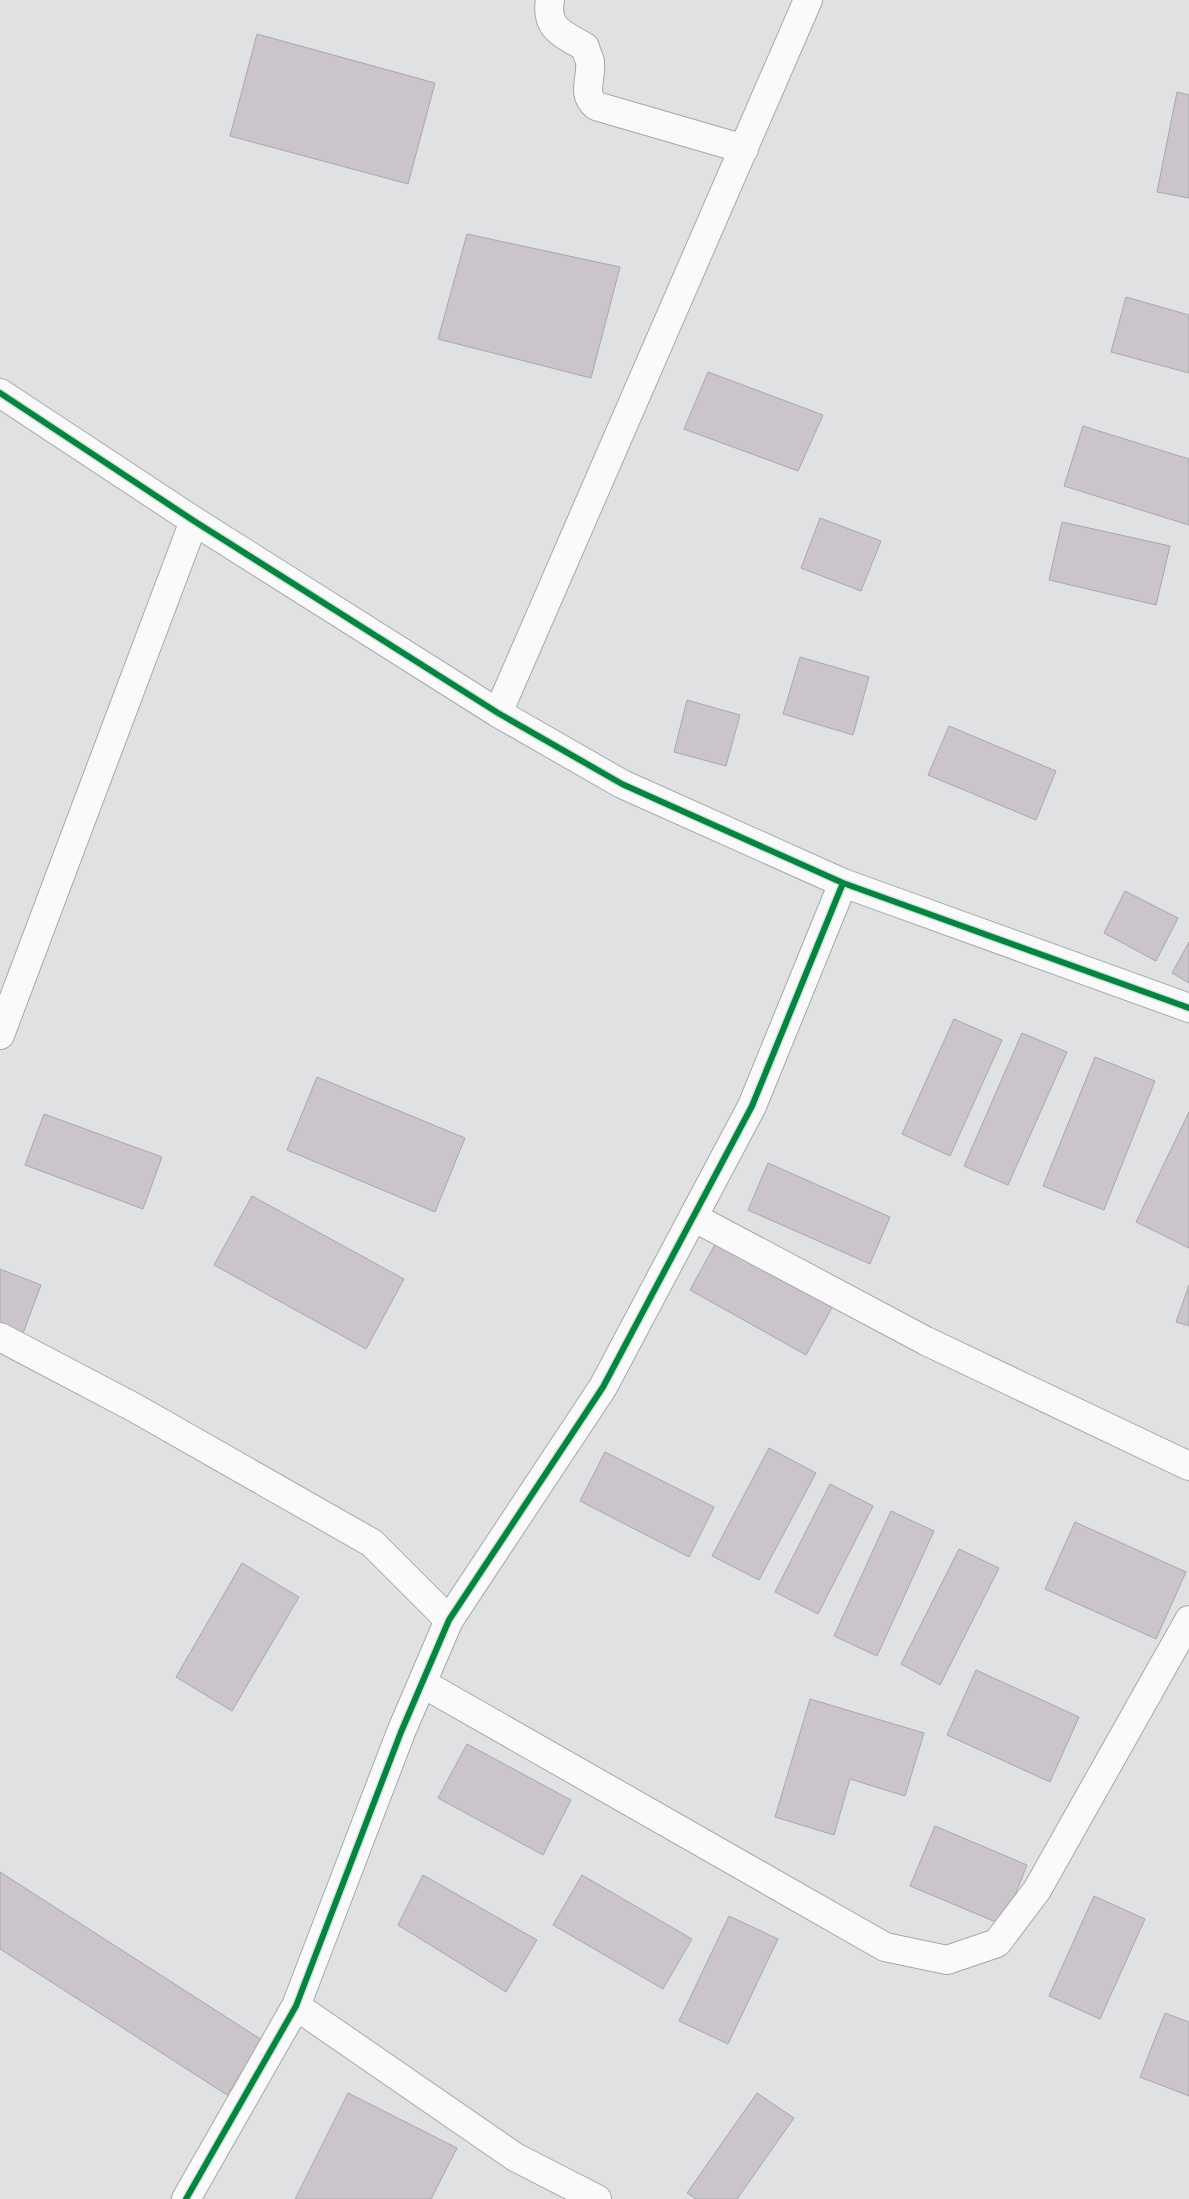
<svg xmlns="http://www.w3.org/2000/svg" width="1189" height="2199" font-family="Cabin,sans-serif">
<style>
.building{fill:#cbc5cb;stroke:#a8a8aa}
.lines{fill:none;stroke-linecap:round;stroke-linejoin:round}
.minor-casing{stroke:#a6a8a9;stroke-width:30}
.minor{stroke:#fafafb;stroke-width:28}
.cycleway-casing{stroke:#dee1e4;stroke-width:9}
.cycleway{stroke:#00873e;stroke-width:6}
</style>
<rect width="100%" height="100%" fill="#dfe1e3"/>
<path class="building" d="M 257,34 L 435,83 L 408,184 L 230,136 Z
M 1177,92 L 1189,95 L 1189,198 L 1157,192 Z
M 467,234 L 620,267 L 591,378 L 438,339 Z
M 1126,297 L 1189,315 L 1189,373 L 1111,352 Z
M 708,372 L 823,415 L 798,471 L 684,429 Z
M 1083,426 L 1189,459 L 1189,525 L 1064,486 Z
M 820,518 L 881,541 L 861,591 L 801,568 Z
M 1062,522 L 1170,546 L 1156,605 L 1049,580 Z
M 800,657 L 869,677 L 853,735 L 783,714 Z
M 687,700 L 740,715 L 726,766 L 674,752 Z
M 949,726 L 1056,771 L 1036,820 L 928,775 Z
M 1125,891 L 1178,918 L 1156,961 L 1104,933 Z
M 1189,942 L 1189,983 L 1172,973 Z
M 954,1019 L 1002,1040 L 950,1156 L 902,1134 Z
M 1022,1033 L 1067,1052 L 1008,1185 L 964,1166 Z
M 1095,1057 L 1155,1081 L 1104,1210 L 1043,1186 Z
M 317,1077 L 465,1138 L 435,1212 L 287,1150 Z
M 1189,1112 L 1189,1248 L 1136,1222 Z
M 44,1114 L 162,1157 L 143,1209 L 25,1165 Z
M 768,1163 L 890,1217 L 870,1264 L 748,1210 Z
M 252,1196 L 404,1279 L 366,1349 L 214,1265 Z
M 718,1239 L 834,1304 L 806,1355 L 690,1290 Z
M 0,1269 L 41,1285 L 22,1336 L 0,1327 Z
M 1189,1285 L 1189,1326 L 1176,1322 Z
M 769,1448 L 816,1473 L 759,1580 L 712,1556 Z
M 605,1452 L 714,1507 L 689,1557 L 580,1501 Z
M 830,1484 L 873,1506 L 818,1614 L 775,1592 Z
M 891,1511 L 934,1531 L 877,1656 L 834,1636 Z
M 1075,1522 L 1186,1572 L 1156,1639 L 1045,1589 Z
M 959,1549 L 999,1568 L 940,1685 L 901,1664 Z
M 242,1563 L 299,1597 L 232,1711 L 176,1677 Z
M 976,1670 L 1079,1717 L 1050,1782 L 947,1735 Z
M 810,1699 L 924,1733 L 905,1796 L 850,1779 L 834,1835 L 775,1817 Z
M 467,1744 L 571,1800 L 543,1855 L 438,1798 Z
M 935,1826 L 1027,1865 L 1003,1925 L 910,1886 Z
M 0,1872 L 262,2040 L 227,2095 L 0,1949 Z
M 423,1875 L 537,1940 L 506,1992 L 398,1925 Z
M 582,1875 L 692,1939 L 663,1989 L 553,1925 Z
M 1094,1896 L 1145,1919 L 1100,2019 L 1049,1996 Z
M 729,1916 L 778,1939 L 728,2044 L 679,2021 Z
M 1165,2013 L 1189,2022 L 1189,2096 L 1140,2077 Z
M 348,2093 L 457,2148 L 431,2199 L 295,2199 Z
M 757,2093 L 794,2118 L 737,2199 L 696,2199 L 687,2193 Z"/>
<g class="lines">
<defs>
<path id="minor" d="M 550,0 C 545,29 563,34 585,47 C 586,52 589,57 590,62 C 592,80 581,93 596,106 L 744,149
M 0,393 L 194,521 L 498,713 L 622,784 L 843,883 L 1189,1008
M 498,713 L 808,0
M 0,1035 L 194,521
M 693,1217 L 926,1341 L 1189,1466
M 0,1337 L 135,1408 L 372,1543 L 449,1620
M 422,1683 L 885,1947 L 947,1960 L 997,1943 L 1037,1890 L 1189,1620
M 296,2006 L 515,2157 L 597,2199
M 186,2199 L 296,2006 L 401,1732 L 449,1620 L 603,1387 L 752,1106 L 843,883"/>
</defs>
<use href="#minor" class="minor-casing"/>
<use href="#minor" class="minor"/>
<defs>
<path id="cycleway" d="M 0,393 L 194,521 L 498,713 L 622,784 L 843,883 L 1189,1008
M 186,2199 L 296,2006 L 401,1732 L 449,1620 L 603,1387 L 752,1106 L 843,883"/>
</defs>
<use href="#cycleway" class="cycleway-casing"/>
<use href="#cycleway" class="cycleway"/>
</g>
</svg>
